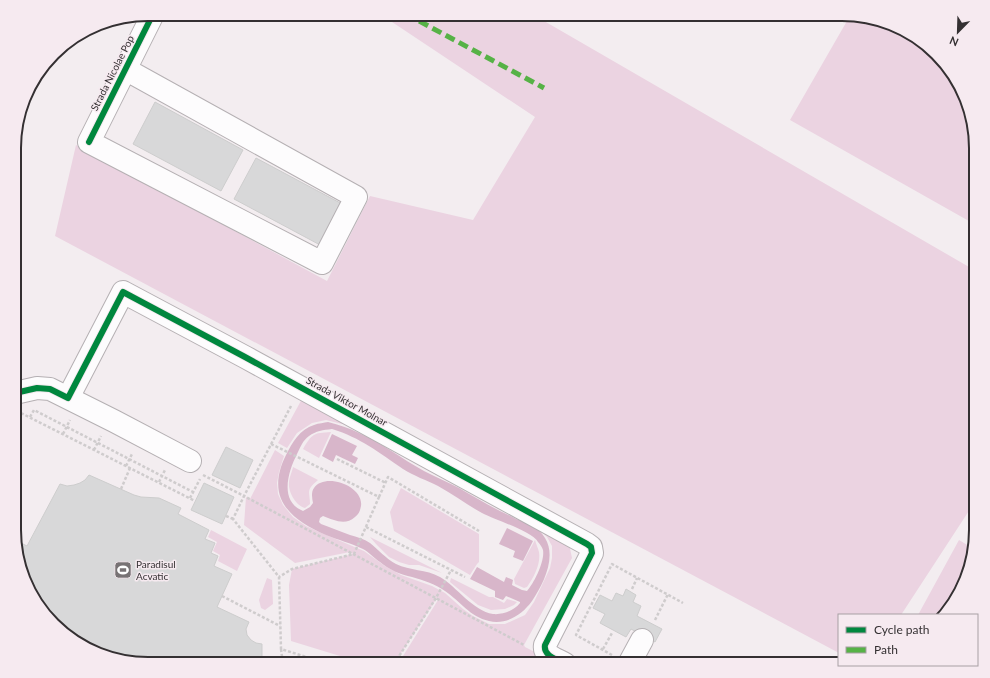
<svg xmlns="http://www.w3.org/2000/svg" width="990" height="678" font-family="Lato,sans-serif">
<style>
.green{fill:#ebd3e1}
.water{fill:#d8b6ca;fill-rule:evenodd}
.building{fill:#d8d8d9;stroke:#cdcdcd}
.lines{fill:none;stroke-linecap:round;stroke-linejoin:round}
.minor-casing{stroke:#b5b0b3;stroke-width:24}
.path{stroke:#cfcccd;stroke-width:2.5;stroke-dasharray:3 2;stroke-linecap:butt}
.minor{stroke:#fdfcfd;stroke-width:22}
.quiet{stroke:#56b246;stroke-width:5;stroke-dasharray:10 5;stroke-linecap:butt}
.cycleway-casing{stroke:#f6eaf0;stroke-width:8}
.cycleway{stroke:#00873e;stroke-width:6}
.labels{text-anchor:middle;stroke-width:3;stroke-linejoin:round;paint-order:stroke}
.street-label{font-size:10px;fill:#343032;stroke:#f6eaf0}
.poi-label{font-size:10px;fill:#343032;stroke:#f6eaf0;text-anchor:start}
.rim{fill:none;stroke:#343032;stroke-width:2}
</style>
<rect width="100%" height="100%" fill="#f3edf0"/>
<path class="green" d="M 380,14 L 532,14 L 976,271 L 976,500 L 901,615 L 839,615 L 839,653 L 55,236 L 76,145 L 327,281 L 370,196 L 473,220 L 535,117 Z
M 851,14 L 885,21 L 923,42 L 958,81 L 976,140 L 976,225 L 790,120 Z
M 303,397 L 356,426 L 342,424 L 326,420 L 312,423 L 297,433 L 287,448 L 278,443 Z
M 331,432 L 319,458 L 303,449 C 312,434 313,433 331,432 Z
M 275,450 L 284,456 L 279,472 L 277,483 L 278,494 L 283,505 L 293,517 L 306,526 L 317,531 L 364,551 L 385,566 L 401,575 L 432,586 L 445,593 L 463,609 L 473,616 L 489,624 L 505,624 L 525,615 L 534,602 L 550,568 L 552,558 L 552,546 L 547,537 L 537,527 L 568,539 L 572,558 L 524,645 L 525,647 L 558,664 L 398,664 L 438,600 L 437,598 L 394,664 L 366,664 L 291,641 L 289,585 L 292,569 L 353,554 L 350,552 L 295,563 L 244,525 L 246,497 L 250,499 Z
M 293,467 L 318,480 C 305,491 310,491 310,504 L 305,508 C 296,506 288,492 289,483 C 289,478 292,472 293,467 Z
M 401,488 L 479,534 L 479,562 L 477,564 L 470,575 L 394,531 L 390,512 Z
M 211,530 L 247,549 L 237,571 L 218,561 L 220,555 L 213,551 L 217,542 L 208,537 Z
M 370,537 L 442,573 L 419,565 L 409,565 L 399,562 L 389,557 L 376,544 Z
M 535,540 C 536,544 538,548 539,552 C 541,564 534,577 527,587 L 524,588 L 515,584 L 514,579 Z
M 959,540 L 974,549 L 969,573 L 948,611 L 944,615 L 918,615 Z
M 267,578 L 272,580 L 273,604 L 265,610 L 261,608 L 259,600 Z
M 451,578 L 489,597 L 493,597 L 504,603 L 507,599 L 517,602 L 514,605 L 505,609 L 491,610 L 478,605 L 450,582 Z"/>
<path class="water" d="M 328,422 C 339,425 349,428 359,433 C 382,443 402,459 424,471 C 435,477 448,482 459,488 C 473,496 486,504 500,511 C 506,514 511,516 516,519 C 522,521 528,523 533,526 C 538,529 542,533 545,538 C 557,557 543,585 532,601 C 522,615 506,625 489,621 C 470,617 460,601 445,591 C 435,584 423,580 412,577 C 401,575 388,569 380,562 C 374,558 369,552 363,549 C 351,543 338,540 326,535 C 289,519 265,497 286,455 C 292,443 300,429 314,425 C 319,423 324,423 328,422 ZM 332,429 C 361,438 378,452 403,469 C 414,476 426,480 438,486 C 453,494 467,505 482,513 C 495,520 532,531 538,542 C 540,544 542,547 543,550 C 545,561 534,583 527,591 L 522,590 L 512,585 L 513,580 L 506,577 L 504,582 L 477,567 L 470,579 L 495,591 L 495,597 L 503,600 L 506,596 L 520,602 L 520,603 C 514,611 502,615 493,614 C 473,611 457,587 440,577 C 426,569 410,571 396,564 C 385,558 379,550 370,543 C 364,539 357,537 350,535 C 340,531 331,528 321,524 L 319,522 L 320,518 L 323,516 C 334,520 345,526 355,517 C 359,514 360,511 361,506 C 364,486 325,472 314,488 C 311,492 312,498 313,503 L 310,507 L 303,511 C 279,501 288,472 297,454 C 300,448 303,440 309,436 C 316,431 323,430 332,429 Z
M 332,434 L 357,446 L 352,455 L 358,458 L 355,464 L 336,455 L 333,462 L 322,456 Z
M 507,528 L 533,541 L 523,561 L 513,557 L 515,551 L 499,544 Z"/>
<path class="building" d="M 155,102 L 243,150 L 221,191 L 133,144 Z
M 256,158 L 344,205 L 322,246 L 234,199 Z
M 226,447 L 253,460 L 240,488 L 212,475 Z
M 89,475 L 134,495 L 141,497 L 159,498 L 181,508 L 178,514 L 209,530 L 205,539 L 215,543 L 211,553 L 218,556 L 214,566 L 232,574 L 217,607 L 249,622 L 246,629 L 247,635 L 251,640 L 256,643 L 262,644 L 262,664 L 140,664 L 105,657 L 67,636 L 32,597 L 15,547 L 15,540 L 27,546 L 60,484 L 67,486 L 74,485 L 80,483 L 85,480 Z
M 204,483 L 234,497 L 222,524 L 191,510 Z
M 626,589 L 636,595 L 633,602 L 641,606 L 637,616 L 662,629 L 655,642 L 631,629 L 626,637 L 600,623 L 605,614 L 593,608 L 600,595 L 612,601 L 616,593 L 623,596 Z"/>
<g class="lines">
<defs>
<path id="minor" d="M 125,69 L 356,197 L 322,263 L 89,142 L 153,14
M 15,393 L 37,388 L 50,389 L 68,398 L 123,292 L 245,357 L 587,544 L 591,547 L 592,553 L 545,645 C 543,656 557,659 565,664
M 68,398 L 114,421 L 190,461
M 629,664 L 642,640"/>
</defs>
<use href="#minor" class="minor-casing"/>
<path class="path" d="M 291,406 L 244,496 L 524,645
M 21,413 L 195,501
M 30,417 L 34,410 L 193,492
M 63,434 L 70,420
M 271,444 L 379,497 L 354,554 L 292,569 L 279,577
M 94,450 L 101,436
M 337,459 L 386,483
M 126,466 L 132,454
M 203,475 L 244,496 L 233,519 L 279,577 L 281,649 L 328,664
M 159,482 L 165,470
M 121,489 L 130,468
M 379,497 L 388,477 L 479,531
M 190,498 L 200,479
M 226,516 L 233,519
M 366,527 L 465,577
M 632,589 L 637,578
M 222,596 L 280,626
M 655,620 L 668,594
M 281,649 L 283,664
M 603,649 L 612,633
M 612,655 L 576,635 L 612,564 L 683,603
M 262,657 L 276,664
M 394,664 L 436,598 L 451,570"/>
<use href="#minor" class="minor"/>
<path class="quiet" d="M 406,14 L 544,88"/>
<defs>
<path id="cycleway" d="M 89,142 L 153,14
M 15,393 L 37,388 L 50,389 L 68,398 L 123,292 L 245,357 L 587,544 L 591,547 L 592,553 L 545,645 C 543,656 557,659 565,664"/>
</defs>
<use href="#cycleway" class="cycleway-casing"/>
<use href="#cycleway" class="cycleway"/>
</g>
<defs>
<symbol id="stadium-square" viewBox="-11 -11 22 22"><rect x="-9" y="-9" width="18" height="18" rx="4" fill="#777274" stroke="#f6eaf0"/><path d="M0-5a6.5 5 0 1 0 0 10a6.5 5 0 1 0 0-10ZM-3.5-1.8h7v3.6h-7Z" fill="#fff"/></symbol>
</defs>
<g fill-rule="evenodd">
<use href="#stadium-square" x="113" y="560" width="20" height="20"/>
</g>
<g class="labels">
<g class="street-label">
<text transform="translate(112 73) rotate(-63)" y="4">Strada Nicolae Pop</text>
<text transform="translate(347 401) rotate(29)" y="4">Strada Viktor Molnar</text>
</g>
<g class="poi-label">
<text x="136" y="568">Paradisul<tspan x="136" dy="12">Acvatic</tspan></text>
</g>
</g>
<path d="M0 0H990V678H0ZM148 21H842A127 127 0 0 1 969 148V530A127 127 0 0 1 842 657H148A127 127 0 0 1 21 530V148A127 127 0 0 1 148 21Z" fill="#f6eaf0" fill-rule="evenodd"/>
<path class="rim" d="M148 21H842A127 127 0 0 1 969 148V530A127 127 0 0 1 842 657H148A127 127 0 0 1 21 530V148A127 127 0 0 1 148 21Z"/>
<rect x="838" y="614" width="140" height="52" fill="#f6eaf0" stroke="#a8a0a4"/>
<rect x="846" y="627" width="20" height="6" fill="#00873e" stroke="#a8a0a4"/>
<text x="874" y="634" font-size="12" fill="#343032">Cycle path</text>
<rect x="846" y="647" width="20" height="6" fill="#56b246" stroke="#a8a0a4"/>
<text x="874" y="654" font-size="12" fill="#343032">Path</text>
<g transform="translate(958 32) rotate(203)" stroke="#f6eaf0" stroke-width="3" paint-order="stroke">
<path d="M0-3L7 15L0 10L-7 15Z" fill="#343032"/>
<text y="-6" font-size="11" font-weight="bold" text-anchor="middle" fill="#343032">N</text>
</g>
</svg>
